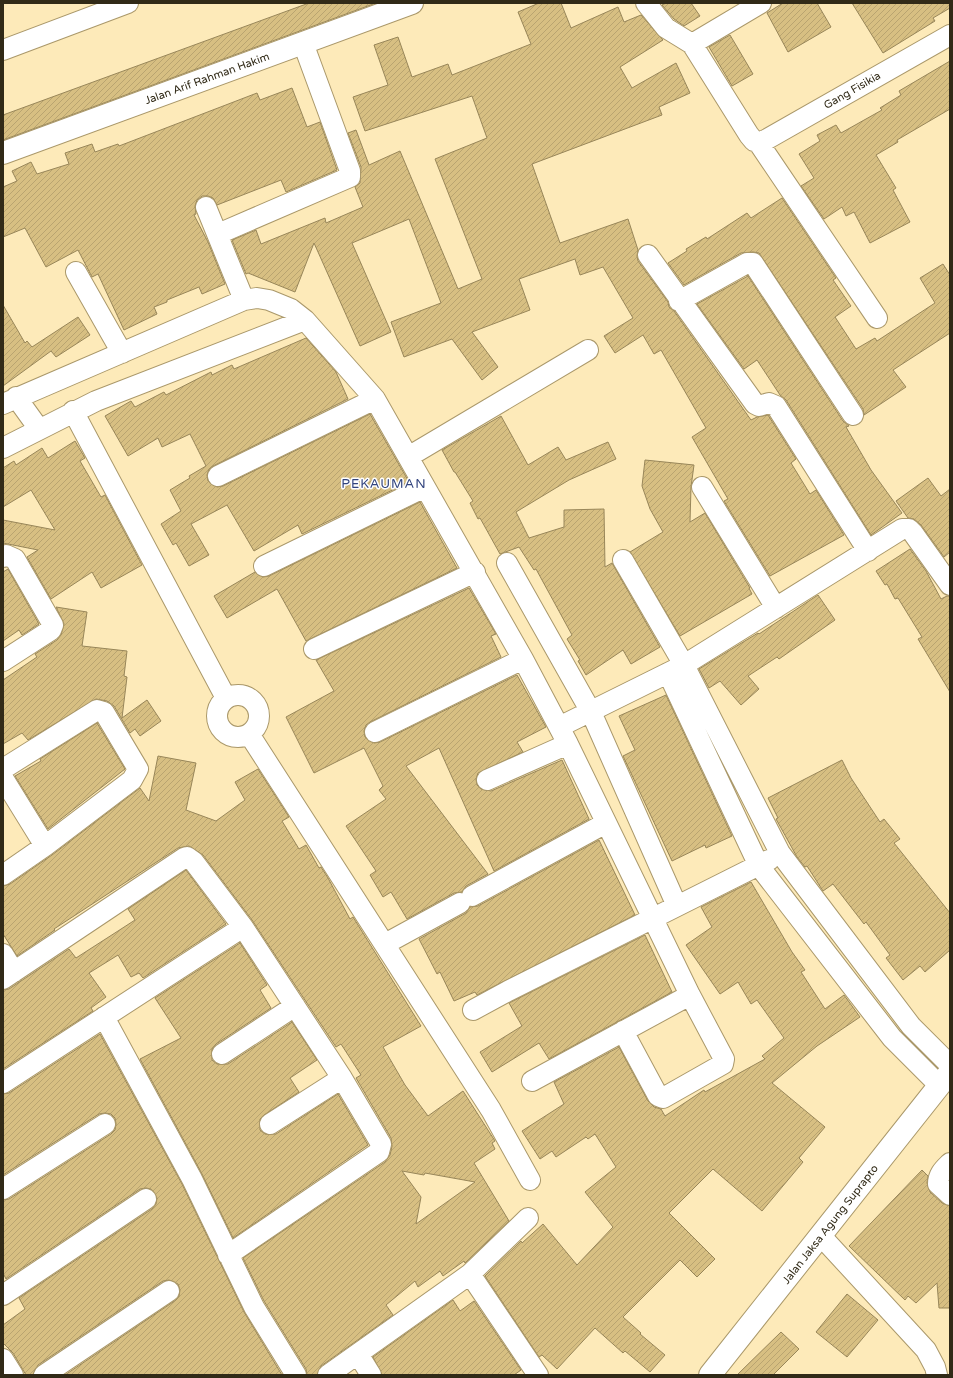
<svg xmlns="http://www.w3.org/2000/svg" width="953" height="1378" font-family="'Varela Round',sans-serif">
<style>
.building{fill:url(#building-hatch);stroke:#988659;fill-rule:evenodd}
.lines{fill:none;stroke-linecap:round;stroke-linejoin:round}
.street-casing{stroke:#aa986a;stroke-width:22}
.secondary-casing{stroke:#aa986a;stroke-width:24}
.street{stroke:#fff;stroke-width:20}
.secondary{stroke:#fff;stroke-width:22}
.labels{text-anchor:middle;stroke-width:3;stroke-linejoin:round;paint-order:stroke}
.street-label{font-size:11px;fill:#312a17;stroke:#fff}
.quarter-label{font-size:13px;letter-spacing:1px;fill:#32447e;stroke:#fff}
</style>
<defs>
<pattern id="building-hatch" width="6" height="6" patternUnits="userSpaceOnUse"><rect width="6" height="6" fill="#d7bf82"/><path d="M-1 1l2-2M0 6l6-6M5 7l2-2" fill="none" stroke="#b9a470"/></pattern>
</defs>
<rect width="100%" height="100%" fill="#fdeab9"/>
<path class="building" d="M 309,3 L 376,3 L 3,140 L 3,115 Z
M 539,3 L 561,3 L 571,28 L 618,7 L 624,22 L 641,15 L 663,40 L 620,67 L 632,88 L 676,63 L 690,93 L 659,107 L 662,115 L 532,164 L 560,243 L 628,219 L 638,250 L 637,256 L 638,261 L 668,302 L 669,307 L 674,311 L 751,420 L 757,417 L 768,415 L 796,459 L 791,463 L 810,494 L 816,490 L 844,535 L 770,576 L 724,501 L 728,499 L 692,437 L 706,428 L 661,350 L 654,354 L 643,335 L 615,353 L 604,336 L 633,318 L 603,267 L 580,275 L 575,259 L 519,279 L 530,310 L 472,332 L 498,367 L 482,380 L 452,339 L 404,357 L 391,322 L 441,303 L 409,219 L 352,243 L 391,332 L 360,346 L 314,243 L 295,292 L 248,273 L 246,274 L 232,240 L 256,230 L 261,244 L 325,218 L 326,223 L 363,207 L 355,187 L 360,183 L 361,167 L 348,133 L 356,130 L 369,165 L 400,151 L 458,289 L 482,279 L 435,159 L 487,138 L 472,96 L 365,131 L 353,97 L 388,85 L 374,45 L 398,37 L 412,77 L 448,64 L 452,75 L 531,44 L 518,12 Z
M 666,3 L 691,3 L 700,16 L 684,26 L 674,19 L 662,5 Z
M 783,3 L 817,3 L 831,27 L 788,52 L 767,13 Z
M 852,3 L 950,3 L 950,8 L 933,18 L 935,21 L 883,53 Z
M 730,35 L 753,74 L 732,86 L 709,47 Z
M 950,61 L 950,109 L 897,140 L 898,142 L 876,155 L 896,188 L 893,190 L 910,222 L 870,243 L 854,212 L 846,216 L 842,207 L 824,219 L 801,186 L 814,178 L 799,154 L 820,141 L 817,135 L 836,125 L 841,133 L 882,110 L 880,108 L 901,95 L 899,91 Z
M 292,88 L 307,127 L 320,122 L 337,170 L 286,192 L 281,180 L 217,205 L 213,198 L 208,196 L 202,196 L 197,200 L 195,206 L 196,214 L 194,215 L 208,242 L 225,284 L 202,294 L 199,287 L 167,300 L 167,302 L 154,307 L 157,314 L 124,330 L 98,274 L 92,277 L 78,250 L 46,267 L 25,228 L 3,237 L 3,187 L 17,181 L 12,171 L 31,162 L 37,174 L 69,164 L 65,153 L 92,144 L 95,152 L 118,144 L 119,146 L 257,93 L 260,100 Z
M 782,198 L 836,278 L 833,280 L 851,306 L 835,317 L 856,349 L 875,338 L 877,341 L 935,303 L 920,278 L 943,264 L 950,275 L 950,333 L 893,370 L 906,387 L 864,415 L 863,409 L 759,253 L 753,252 L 741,253 L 684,285 L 668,263 L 687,251 L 686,249 L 706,237 L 707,239 L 747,213 L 751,218 Z
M 748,276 L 843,421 L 849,426 L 846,427 L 871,470 L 902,513 L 871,535 L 786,400 L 780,395 L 757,360 L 744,369 L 697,304 Z
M 3,305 L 25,343 L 27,341 L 32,347 L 78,317 L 90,335 L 56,357 L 51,351 L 3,386 Z
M 306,338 L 336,372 L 348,399 L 213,466 L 209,469 L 207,475 L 208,481 L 217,487 L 223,486 L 370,414 L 409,482 L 302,534 L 298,525 L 254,551 L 227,505 L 191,524 L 209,555 L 189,566 L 176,543 L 173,545 L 161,524 L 181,511 L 170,490 L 190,478 L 189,476 L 206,466 L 190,434 L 162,447 L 158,438 L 128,456 L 105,416 L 131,401 L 135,407 L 164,392 L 166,395 L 211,372 L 212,375 L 232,365 L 234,369 Z
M 501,416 L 528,465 L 558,447 L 566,460 L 608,442 L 616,459 L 569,480 L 516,512 L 529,538 L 564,527 L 564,510 L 604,509 L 605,567 L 612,563 L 660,647 L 631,664 L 623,650 L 586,675 L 578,661 L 580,660 L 567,639 L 572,635 L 536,569 L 534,570 L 519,547 L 500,554 L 480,518 L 478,519 L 470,503 L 473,501 L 455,472 L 454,472 L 442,450 Z
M 75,441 L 85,458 L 80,461 L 101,497 L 105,495 L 142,565 L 101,588 L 92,572 L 51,599 L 27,557 L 38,550 L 3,543 L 3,520 L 55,530 L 31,490 L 3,507 L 3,468 L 14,461 L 16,465 L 42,448 L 48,458 Z
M 645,460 L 694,465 L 691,487 L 690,522 L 705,513 L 750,588 L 749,588 L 752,594 L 680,636 L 630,552 L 663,532 L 650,509 L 642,486 Z
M 928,478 L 941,496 L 950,489 L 950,552 L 944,557 L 921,525 L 914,519 L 908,518 L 896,501 Z
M 420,502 L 457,568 L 306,641 L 277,589 L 227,618 L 214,596 L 255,572 L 263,577 L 269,576 Z
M 910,549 L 926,571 L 941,599 L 947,596 L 950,596 L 950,692 L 918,639 L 922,637 L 898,598 L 895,599 L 887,584 L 885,585 L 876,571 Z
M 8,569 L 39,624 L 22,635 L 19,630 L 3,641 L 3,572 Z
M 469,588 L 496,634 L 491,636 L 501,657 L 370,722 L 366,725 L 364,731 L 365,737 L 374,743 L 380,742 L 517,675 L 546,727 L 517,742 L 523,752 L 478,773 L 476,779 L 477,785 L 481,789 L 491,791 L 562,760 L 589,819 L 494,871 L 439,748 L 406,766 L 488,874 L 466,886 L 462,892 L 454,893 L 407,919 L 391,892 L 383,897 L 370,875 L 376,871 L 346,826 L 386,799 L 379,790 L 383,786 L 364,748 L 314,773 L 286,717 L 334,691 L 316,660 Z
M 818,595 L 835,620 L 779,659 L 777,657 L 748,676 L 759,689 L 741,705 L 720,681 L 709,688 L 699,669 L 758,633 L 759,634 Z
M 56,607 L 87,612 L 82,646 L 127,651 L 124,676 L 127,677 L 122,718 L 147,700 L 161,721 L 140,736 L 135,729 L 130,733 L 114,706 L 107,701 L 96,699 L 28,740 L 22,733 L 3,744 L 3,680 L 37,657 L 35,654 L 57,640 L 61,635 L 64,624 Z
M 666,695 L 732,836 L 706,848 L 705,845 L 672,861 L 623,756 L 635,750 L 619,716 Z
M 97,723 L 125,769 L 48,829 L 15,776 L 41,761 L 40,759 Z
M 158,756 L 196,763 L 186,810 L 216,821 L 245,800 L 235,782 L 258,769 L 289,817 L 282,821 L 299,849 L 306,845 L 319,868 L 321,867 L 328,878 L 350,919 L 353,917 L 421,1026 L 383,1047 L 405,1085 L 428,1116 L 463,1091 L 495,1141 L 492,1143 L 495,1149 L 474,1163 L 509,1221 L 465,1263 L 464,1261 L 443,1276 L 440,1271 L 418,1287 L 415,1281 L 386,1305 L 393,1315 L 321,1366 L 317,1375 L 307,1375 L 306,1369 L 264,1301 L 243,1258 L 385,1162 L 390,1155 L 392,1146 L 391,1138 L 356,1078 L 361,1075 L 341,1044 L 336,1047 L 252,920 L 203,855 L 189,846 L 178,848 L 54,929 L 55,930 L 17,956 L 3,934 L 3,886 L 10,884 L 52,855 L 140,788 L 149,801 ZM 402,1171 L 424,1175 L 425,1173 L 475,1182 L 416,1224 L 421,1197 Z
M 842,760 L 851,778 L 880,822 L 884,819 L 900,839 L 894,843 L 950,913 L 950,950 L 925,972 L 920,966 L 903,980 L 886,958 L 890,955 L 866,922 L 864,924 L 833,884 L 823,891 L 807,866 L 805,867 L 797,857 L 776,819 L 778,818 L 768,798 Z
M 599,840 L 635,915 L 477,995 L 475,992 L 454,1001 L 440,972 L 437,974 L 419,939 L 466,913 L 470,907 L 478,906 Z
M 186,870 L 226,924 L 143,978 L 139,973 L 131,977 L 118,955 L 89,973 L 106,997 L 91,1008 L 93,1011 L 3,1069 L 3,990 L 9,989 L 69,949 L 76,958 L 118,931 L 135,920 L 128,909 Z
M 751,882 L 792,952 L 805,970 L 801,972 L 825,1009 L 844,995 L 860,1017 L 817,1046 L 772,1083 L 825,1127 L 799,1158 L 803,1162 L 762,1211 L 713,1169 L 669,1213 L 715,1259 L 697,1277 L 680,1260 L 623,1317 L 641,1333 L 640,1334 L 665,1355 L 650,1372 L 625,1351 L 623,1353 L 595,1328 L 557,1369 L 542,1355 L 539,1357 L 485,1276 L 521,1241 L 522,1243 L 543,1224 L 577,1265 L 613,1227 L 585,1192 L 616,1167 L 595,1134 L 588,1139 L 586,1137 L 556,1157 L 552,1151 L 540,1159 L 522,1131 L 564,1104 L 554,1082 L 619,1047 L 648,1101 L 654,1107 L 661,1109 L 665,1116 L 704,1090 L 705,1092 L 765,1059 L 762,1056 L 784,1038 L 757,1000 L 751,1004 L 738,982 L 720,994 L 686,945 L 712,927 L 701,907 Z
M 645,935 L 672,992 L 549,1059 L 539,1043 L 492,1072 L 480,1052 L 522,1026 L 509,1003 Z
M 240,943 L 267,985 L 260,990 L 271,1008 L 216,1044 L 212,1049 L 212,1060 L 217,1064 L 228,1064 L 292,1022 L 317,1060 L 290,1078 L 299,1092 L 264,1115 L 260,1119 L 260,1130 L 265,1134 L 276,1134 L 338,1094 L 368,1145 L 233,1238 L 202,1174 L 140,1059 L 181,1038 L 155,998 Z
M 100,1034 L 182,1184 L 244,1312 L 282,1375 L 65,1375 L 176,1300 L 179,1296 L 180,1290 L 178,1284 L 169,1280 L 163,1281 L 38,1365 L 33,1375 L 26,1375 L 13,1353 L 3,1343 L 3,1325 L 25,1309 L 19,1298 L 152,1209 L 156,1204 L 157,1198 L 151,1189 L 146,1188 L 140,1189 L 6,1279 L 3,1273 L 3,1200 L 9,1199 L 111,1134 L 115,1130 L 116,1124 L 115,1118 L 111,1114 L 105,1113 L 99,1114 L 3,1175 L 3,1094 L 9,1093 Z
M 922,1170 L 928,1176 L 927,1183 L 930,1192 L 942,1203 L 950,1206 L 950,1308 L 939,1308 L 937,1283 L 916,1303 L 908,1296 L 905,1300 L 849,1246 Z
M 847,1294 L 878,1320 L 847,1357 L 816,1332 Z
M 453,1300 L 460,1311 L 474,1301 L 521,1370 L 514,1375 L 382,1375 L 373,1357 Z
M 781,1332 L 799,1349 L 773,1375 L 737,1375 Z"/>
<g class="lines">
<defs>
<path id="street" d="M 646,3 L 666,28 L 692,44
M 761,3 L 692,44 L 749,135 L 754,141 L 762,142 L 950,35
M 3,50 L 128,3
M 758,142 L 877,318
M 206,207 L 244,300
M 218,234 L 350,177 L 350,171 L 303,43
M 648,255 L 755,404 L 759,406 L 769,403 L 776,406 L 868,551
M 76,272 L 122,353
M 679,301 L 747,263 L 753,263 L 853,415
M 16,397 L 39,429
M 3,404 L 244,300 L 257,298 L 269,300 L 291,309 L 305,320 L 375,399 L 523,659 L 568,744 L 690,995 L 724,1059 L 723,1064 L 663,1098 L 658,1096 L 623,1031
M 73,411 L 226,698
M 3,448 L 96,401 L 305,320
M 408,457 L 588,350
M 218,476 L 375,399
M 702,487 L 776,608
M 3,557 L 6,555 L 15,559 L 53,625 L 51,630 L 3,661
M 623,560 L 684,665 L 780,853 L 911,1026 L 950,1065
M 507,563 L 591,712 L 677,906
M 264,566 L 425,487
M 314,649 L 475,572
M 668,673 L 759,866 L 892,1038 L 939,1085
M217 716a21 21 0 1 1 42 0a21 21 0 1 1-42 0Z
M 559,727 L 684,665 L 902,529 L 909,529 L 913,533 L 950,585
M 375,732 L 523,659
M 249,734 L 491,1110 L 530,1180
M 3,769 L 97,710 L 104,712 L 138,769 L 132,780 L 45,846 L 3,875
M 3,778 L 45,846
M 487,780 L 568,744
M 472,896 L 606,823
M 385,944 L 460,903
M 3,954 L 14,972
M 3,979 L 184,858 L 187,857 L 194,862 L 243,927 L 342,1078 L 381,1144 L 379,1152 L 228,1255
M 473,1010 L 508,991 L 769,860
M 104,1017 L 192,1179 L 254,1307 L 296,1375
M 222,1054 L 295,1006
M 532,1081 L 690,995
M 3,1083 L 243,927
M 270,1124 L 342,1078
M 950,1163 C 944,1169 938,1174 938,1184 L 950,1195
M 3,1189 L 105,1124
M 821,1236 L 926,1350 L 935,1367 L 937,1375
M 470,1274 L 538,1375
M 3,1295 L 146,1199
M 358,1354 L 371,1375
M 3,1359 L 13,1375
M 44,1375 L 169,1291
M 328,1375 L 470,1274 L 528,1218"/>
<path id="secondary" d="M 3,153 L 412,3
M 710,1375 L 950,1072"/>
</defs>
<use href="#street" class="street-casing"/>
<use href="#secondary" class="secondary-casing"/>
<use href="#street" class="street"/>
<use href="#secondary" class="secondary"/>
</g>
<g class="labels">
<g class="street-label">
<text transform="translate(207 78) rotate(-20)" y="4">Jalan Arif Rahman Hakim</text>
<text transform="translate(852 90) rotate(-30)" y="4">Gang Fisikia</text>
<text transform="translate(830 1224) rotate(-52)" y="4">Jalan Jaksa Agung Suprapto</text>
</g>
<g class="quarter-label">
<text x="384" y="488">PEKAUMAN</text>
</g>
</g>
<rect width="953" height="1378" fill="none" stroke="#312a17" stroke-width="8"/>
</svg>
